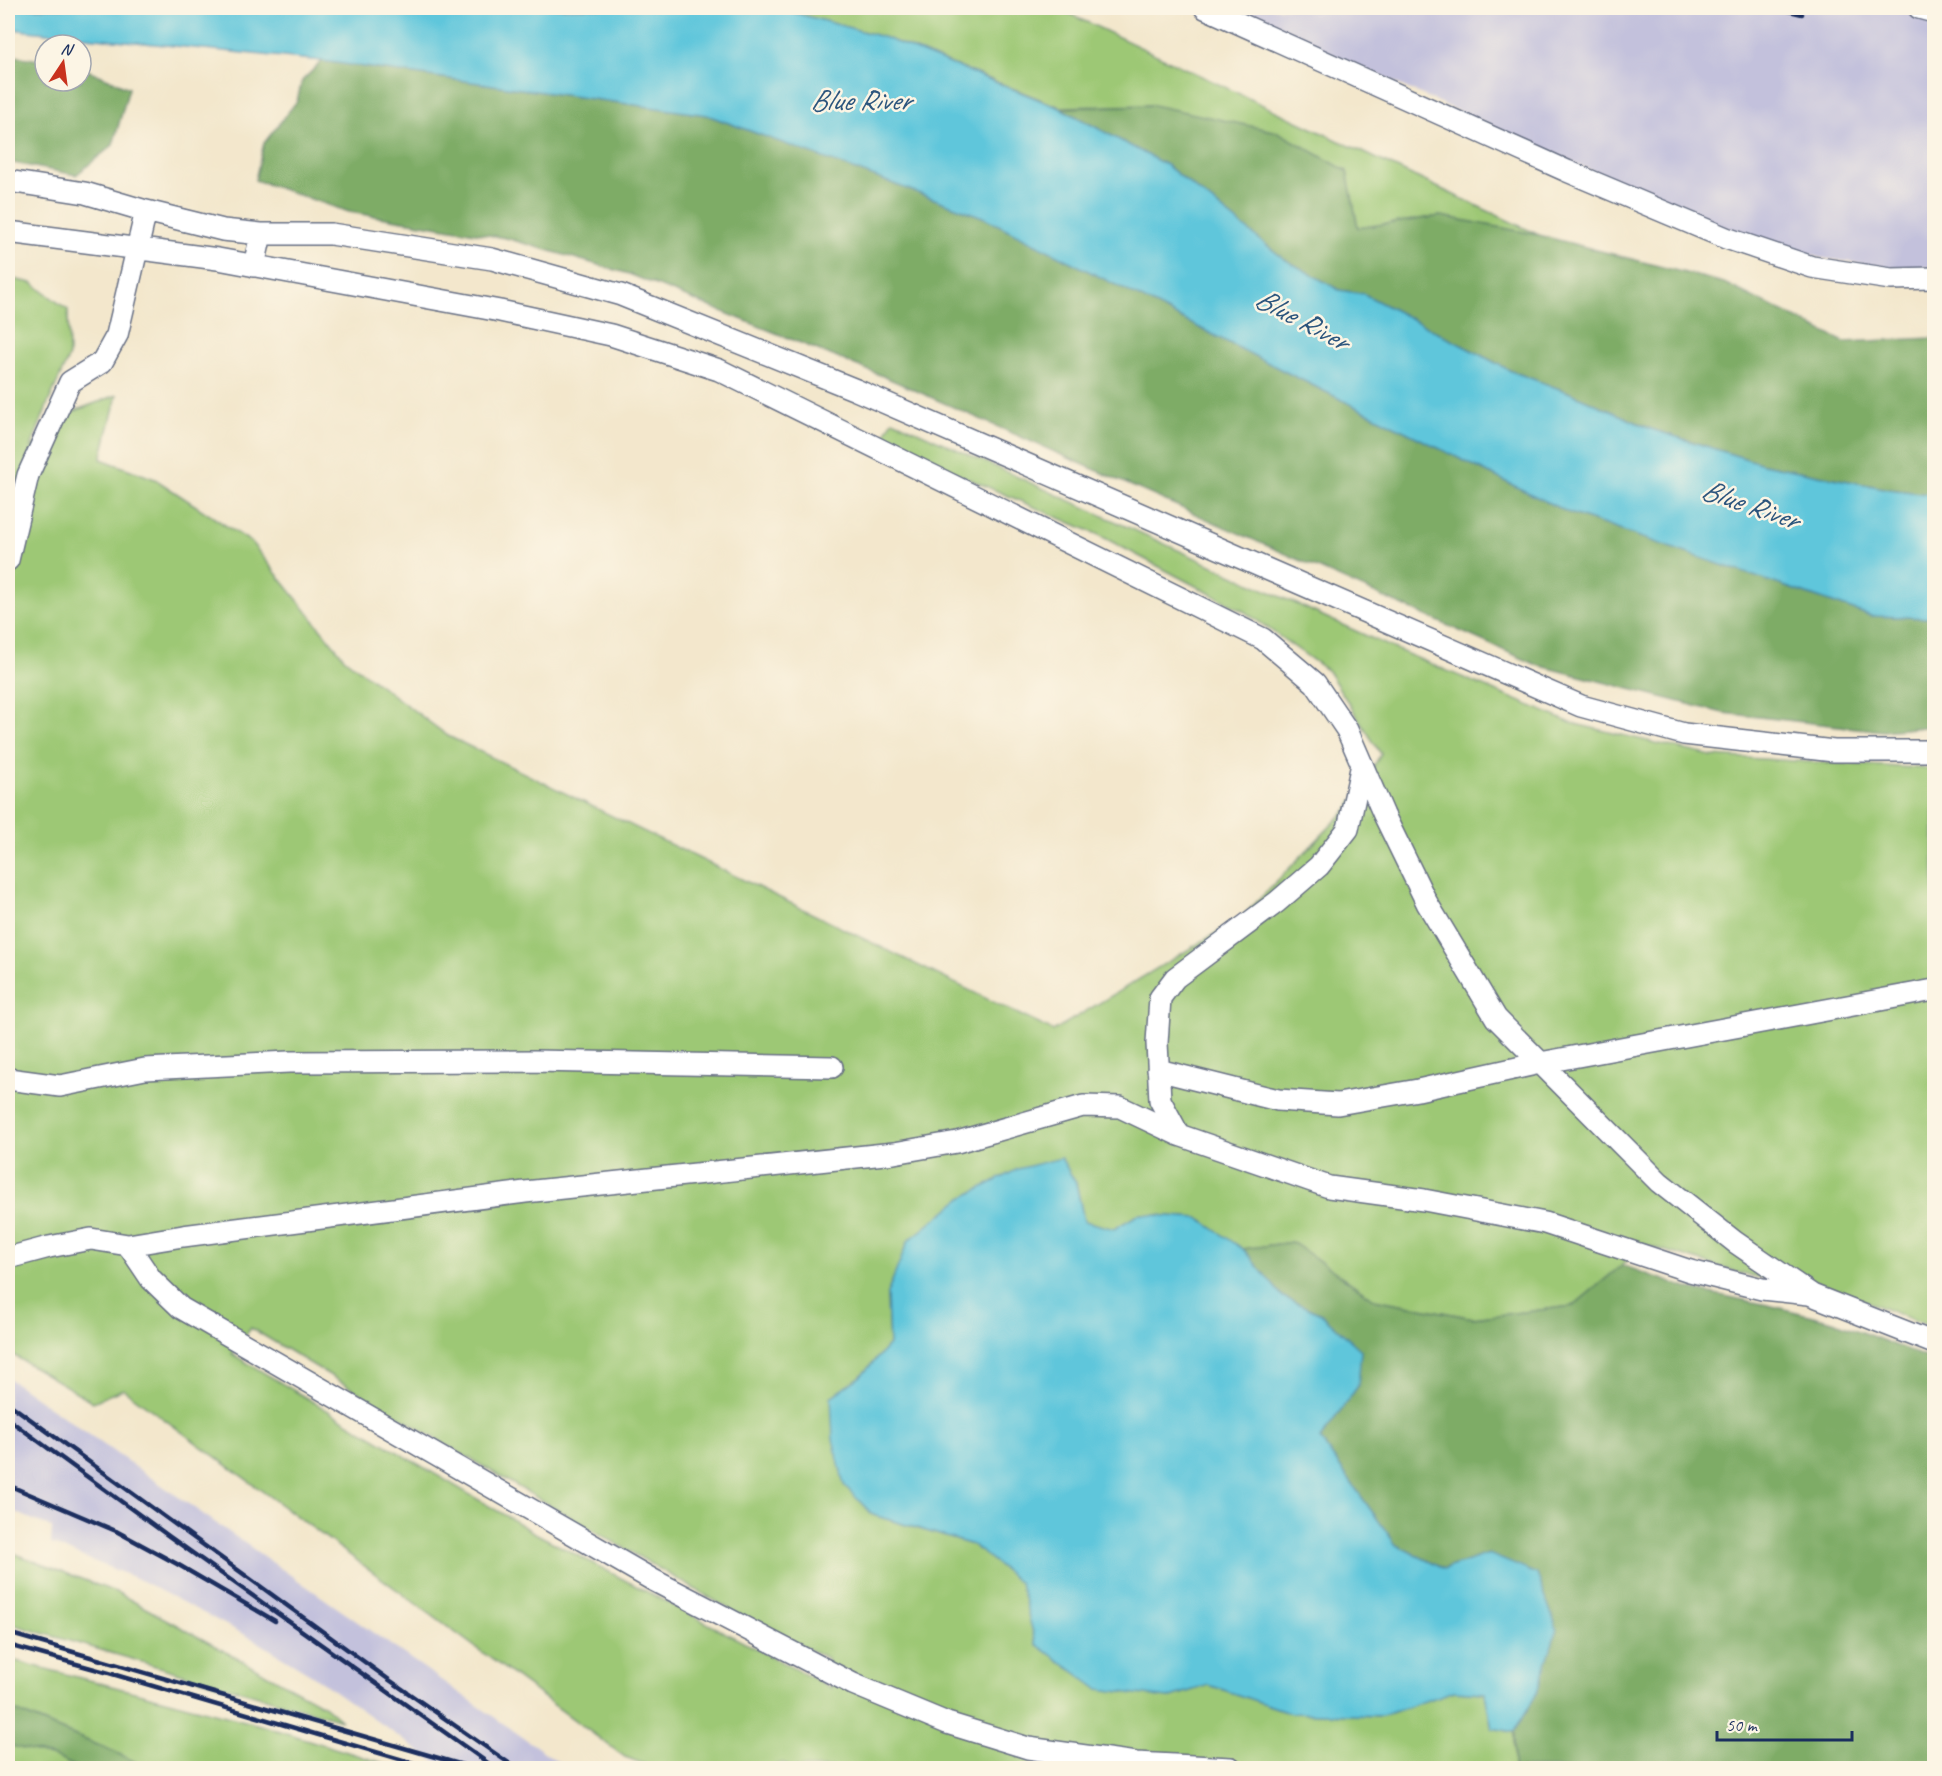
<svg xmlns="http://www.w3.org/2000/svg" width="1942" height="1776" font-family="Caveat,sans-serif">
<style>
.industrial{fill:#c3c1dc}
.green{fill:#9dc875;stroke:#5c7c6a;stroke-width:1.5;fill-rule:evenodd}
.forest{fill:#7eac66;stroke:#4c6e62;stroke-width:1.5}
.water{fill:#5fc6db;stroke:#3d7a9c;stroke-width:1.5}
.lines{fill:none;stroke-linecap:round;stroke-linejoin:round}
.minor-casing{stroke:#676f84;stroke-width:24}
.minor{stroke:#fff;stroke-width:21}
.rail{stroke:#1b2f5e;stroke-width:4.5}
.labels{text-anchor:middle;stroke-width:5;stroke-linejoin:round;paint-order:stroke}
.water-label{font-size:30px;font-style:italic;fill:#2c557d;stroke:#fcf5e5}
</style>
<rect width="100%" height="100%" fill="#fcf5e5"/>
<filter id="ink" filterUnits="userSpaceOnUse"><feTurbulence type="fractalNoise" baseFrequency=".0167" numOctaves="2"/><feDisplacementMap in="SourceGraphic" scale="12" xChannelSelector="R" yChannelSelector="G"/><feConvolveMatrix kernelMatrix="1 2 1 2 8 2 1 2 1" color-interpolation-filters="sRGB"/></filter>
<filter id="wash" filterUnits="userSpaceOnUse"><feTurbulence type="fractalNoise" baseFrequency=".008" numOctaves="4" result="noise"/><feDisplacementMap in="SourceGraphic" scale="24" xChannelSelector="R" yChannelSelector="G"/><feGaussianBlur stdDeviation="1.35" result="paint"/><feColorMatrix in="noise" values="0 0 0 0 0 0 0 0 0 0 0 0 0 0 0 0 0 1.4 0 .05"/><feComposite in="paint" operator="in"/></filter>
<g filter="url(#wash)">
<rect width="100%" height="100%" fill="#f3e7cc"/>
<path class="industrial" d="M 1228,8 L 1934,8 L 1934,267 L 1893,268 L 1821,258 L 1744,236 L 1628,187 Z
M 8,1378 L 557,1761 L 567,1768 L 443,1768 L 312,1675 L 253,1639 L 138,1579 L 51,1544 L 52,1528 L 8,1509 Z"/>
<path class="green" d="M 777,8 L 1057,8 L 1539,235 L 1441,216 L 1358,228 L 1347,171 L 1153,105 L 1060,107 L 883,37 Z
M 8,278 L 32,283 L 68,310 L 69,356 L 48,403 L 30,450 L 61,416 L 117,395 L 101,459 L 155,479 L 251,542 L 345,659 L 448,736 L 1053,1031 L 1241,918 L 1350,806 L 1381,754 L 1328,671 L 1245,612 L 1099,535 L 881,441 L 893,420 L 1393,648 L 1571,723 L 1711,756 L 1934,769 L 1934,1328 L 1806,1278 L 1753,1277 L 1646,1245 L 1573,1306 L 1473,1318 L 1374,1299 L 1292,1242 L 1243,1249 L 1198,1218 L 1139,1214 L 1114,1229 L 1084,1221 L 1076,1183 L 887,1294 L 889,1345 L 861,1376 L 831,1397 L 873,1515 L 973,1545 L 1021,1583 L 1036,1644 L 1168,1698 L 1209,1685 L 1292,1713 L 1382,1716 L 1454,1691 L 1485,1693 L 1492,1728 L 1514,1732 L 1514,1768 L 791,1768 L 783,1763 L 767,1768 L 655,1768 L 625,1757 L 123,1389 L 93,1402 L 8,1352 ZM 251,1328 L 453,1449 L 743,1617 L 827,1658 L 831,1688 L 533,1532 L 232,1354 Z
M 8,1551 L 118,1593 L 325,1706 L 341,1720 L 8,1623 Z
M 8,1659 L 260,1725 L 399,1768 L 147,1768 L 117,1753 L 8,1708 Z
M 8,1745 L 55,1757 L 78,1768 L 8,1768 Z"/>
<path class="forest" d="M 8,55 L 45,61 L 45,81 L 81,81 L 81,67 L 129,88 L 113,145 L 76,175 L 8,162 Z
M 322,61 L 707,115 L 983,217 L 1284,371 L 1567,512 L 1871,616 L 1934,618 L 1934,726 L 1883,731 L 1723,713 L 1537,665 L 885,377 L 629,274 L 506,238 L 349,212 L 255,180 L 264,143 L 297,101 L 302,81 Z
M 1153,105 L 1278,132 L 1347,171 L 1358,228 L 1441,216 L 1539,235 L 1724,283 L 1844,342 L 1934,338 L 1934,495 L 1888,489 L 1763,464 L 1651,429 L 1573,394 L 1511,371 L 1364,294 L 1339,290 L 1284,259 L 1166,165 L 1060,108 Z
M 1292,1242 L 1374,1299 L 1473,1318 L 1573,1306 L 1622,1265 L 1686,1288 L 1768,1305 L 1833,1321 L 1934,1360 L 1934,1768 L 1514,1768 L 1514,1732 L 1537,1693 L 1489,1554 L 1444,1569 L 1396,1545 L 1320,1439 L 1358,1386 L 1321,1314 L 1283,1297 L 1243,1249 Z
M 8,1708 L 117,1753 L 147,1768 L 78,1768 L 55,1757 L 8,1745 Z"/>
<path class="water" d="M 8,8 L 777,8 L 883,37 L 1060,108 L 1166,165 L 1284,259 L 1339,290 L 1364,294 L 1511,371 L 1573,394 L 1651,429 L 1763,464 L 1888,489 L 1934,495 L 1934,618 L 1871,616 L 1567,512 L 1284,371 L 983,217 L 707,115 L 322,61 L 27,31 L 8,28 Z
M 1061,1158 L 1076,1183 L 1084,1221 L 1114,1229 L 1139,1214 L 1198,1218 L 1243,1249 L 1283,1297 L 1321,1314 L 1361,1350 L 1358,1386 L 1320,1439 L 1396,1545 L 1444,1569 L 1489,1554 L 1537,1574 L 1557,1629 L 1537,1693 L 1514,1732 L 1492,1728 L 1485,1693 L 1454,1691 L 1382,1716 L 1292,1713 L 1209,1685 L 1168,1698 L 1098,1689 L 1036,1644 L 1020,1583 L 973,1545 L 873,1515 L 844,1485 L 833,1439 L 831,1397 L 861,1376 L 889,1345 L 887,1294 L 908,1241 L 962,1198 L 1018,1169 Z"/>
</g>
<g filter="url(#ink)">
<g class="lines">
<defs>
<path id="minor" d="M 1205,8 L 1567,171 L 1726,238 L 1812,267 L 1891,279 L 1934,278
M 1919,8 L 1934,12
M 8,181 L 85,193 L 146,211 L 117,335 L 102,362 L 70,382 L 28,475 L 8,560
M 146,211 L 223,230 L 261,234 L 254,266
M 8,232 L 218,259 L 500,311 L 611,335 L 719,370 L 1263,639 L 1315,683 L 1347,730 L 1384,815 L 1427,903 L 1496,1018 L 1659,1182 L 1735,1242 L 1812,1295 L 1934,1343
M 261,234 L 331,234 L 492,259 L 621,295 L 856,390 L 1581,706 L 1684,734 L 1834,751 L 1934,751
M 1158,1070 L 1278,1100 L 1338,1104 L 1418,1090 L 1540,1063 L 1934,990
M 8,1079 L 60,1086 L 145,1069 L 289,1062 L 535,1061 L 832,1067
M 1179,1135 L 1160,1100 L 1157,1043 L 1160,998 L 1175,978 L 1277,902 L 1319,866 L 1348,829 L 1362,764
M 128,1245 L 151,1279 L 181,1308 L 653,1580 L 853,1684 L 947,1723 L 1028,1748 L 1136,1763 L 1231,1768
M 8,1258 L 49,1247 L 91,1239 L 128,1245 L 183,1236 L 525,1192 L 894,1153 L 957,1142 L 1083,1106 L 1120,1107 L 1179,1135 L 1329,1187 L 1424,1200 L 1545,1223 L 1690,1271 L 1762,1289 L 1809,1294"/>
</defs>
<use href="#minor" class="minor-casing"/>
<use href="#minor" class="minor"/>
<path class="rail" d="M 1777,8 L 1802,14
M 8,1403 L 388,1679 L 516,1768
M 8,1419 L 170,1537 L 495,1768
M 8,1485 L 116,1531 L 177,1564 L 275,1621
M 8,1633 L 473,1768
M 8,1645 L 109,1673 L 430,1768"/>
</g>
</g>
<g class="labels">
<g class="water-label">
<text x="860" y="110">Blue River</text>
<text transform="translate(1302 319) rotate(28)" y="10">Blue River</text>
<text transform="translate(1750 504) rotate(19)" y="10">Blue River</text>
</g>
</g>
<rect width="1942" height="1776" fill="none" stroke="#fcf5e5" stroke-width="30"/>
<g transform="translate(63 63) rotate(13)"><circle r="28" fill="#fcf5e5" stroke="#a2a6af" stroke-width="1.5"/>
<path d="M0-4.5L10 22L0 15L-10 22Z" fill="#c8321e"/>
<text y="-9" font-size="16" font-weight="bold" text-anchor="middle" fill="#1b2f5e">N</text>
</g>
<path d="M1717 1731v9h135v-9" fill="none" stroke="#1b2f5e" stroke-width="3"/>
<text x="1726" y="1731" font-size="18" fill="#1b2f5e" stroke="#fcf5e5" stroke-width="4.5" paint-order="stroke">50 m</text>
</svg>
